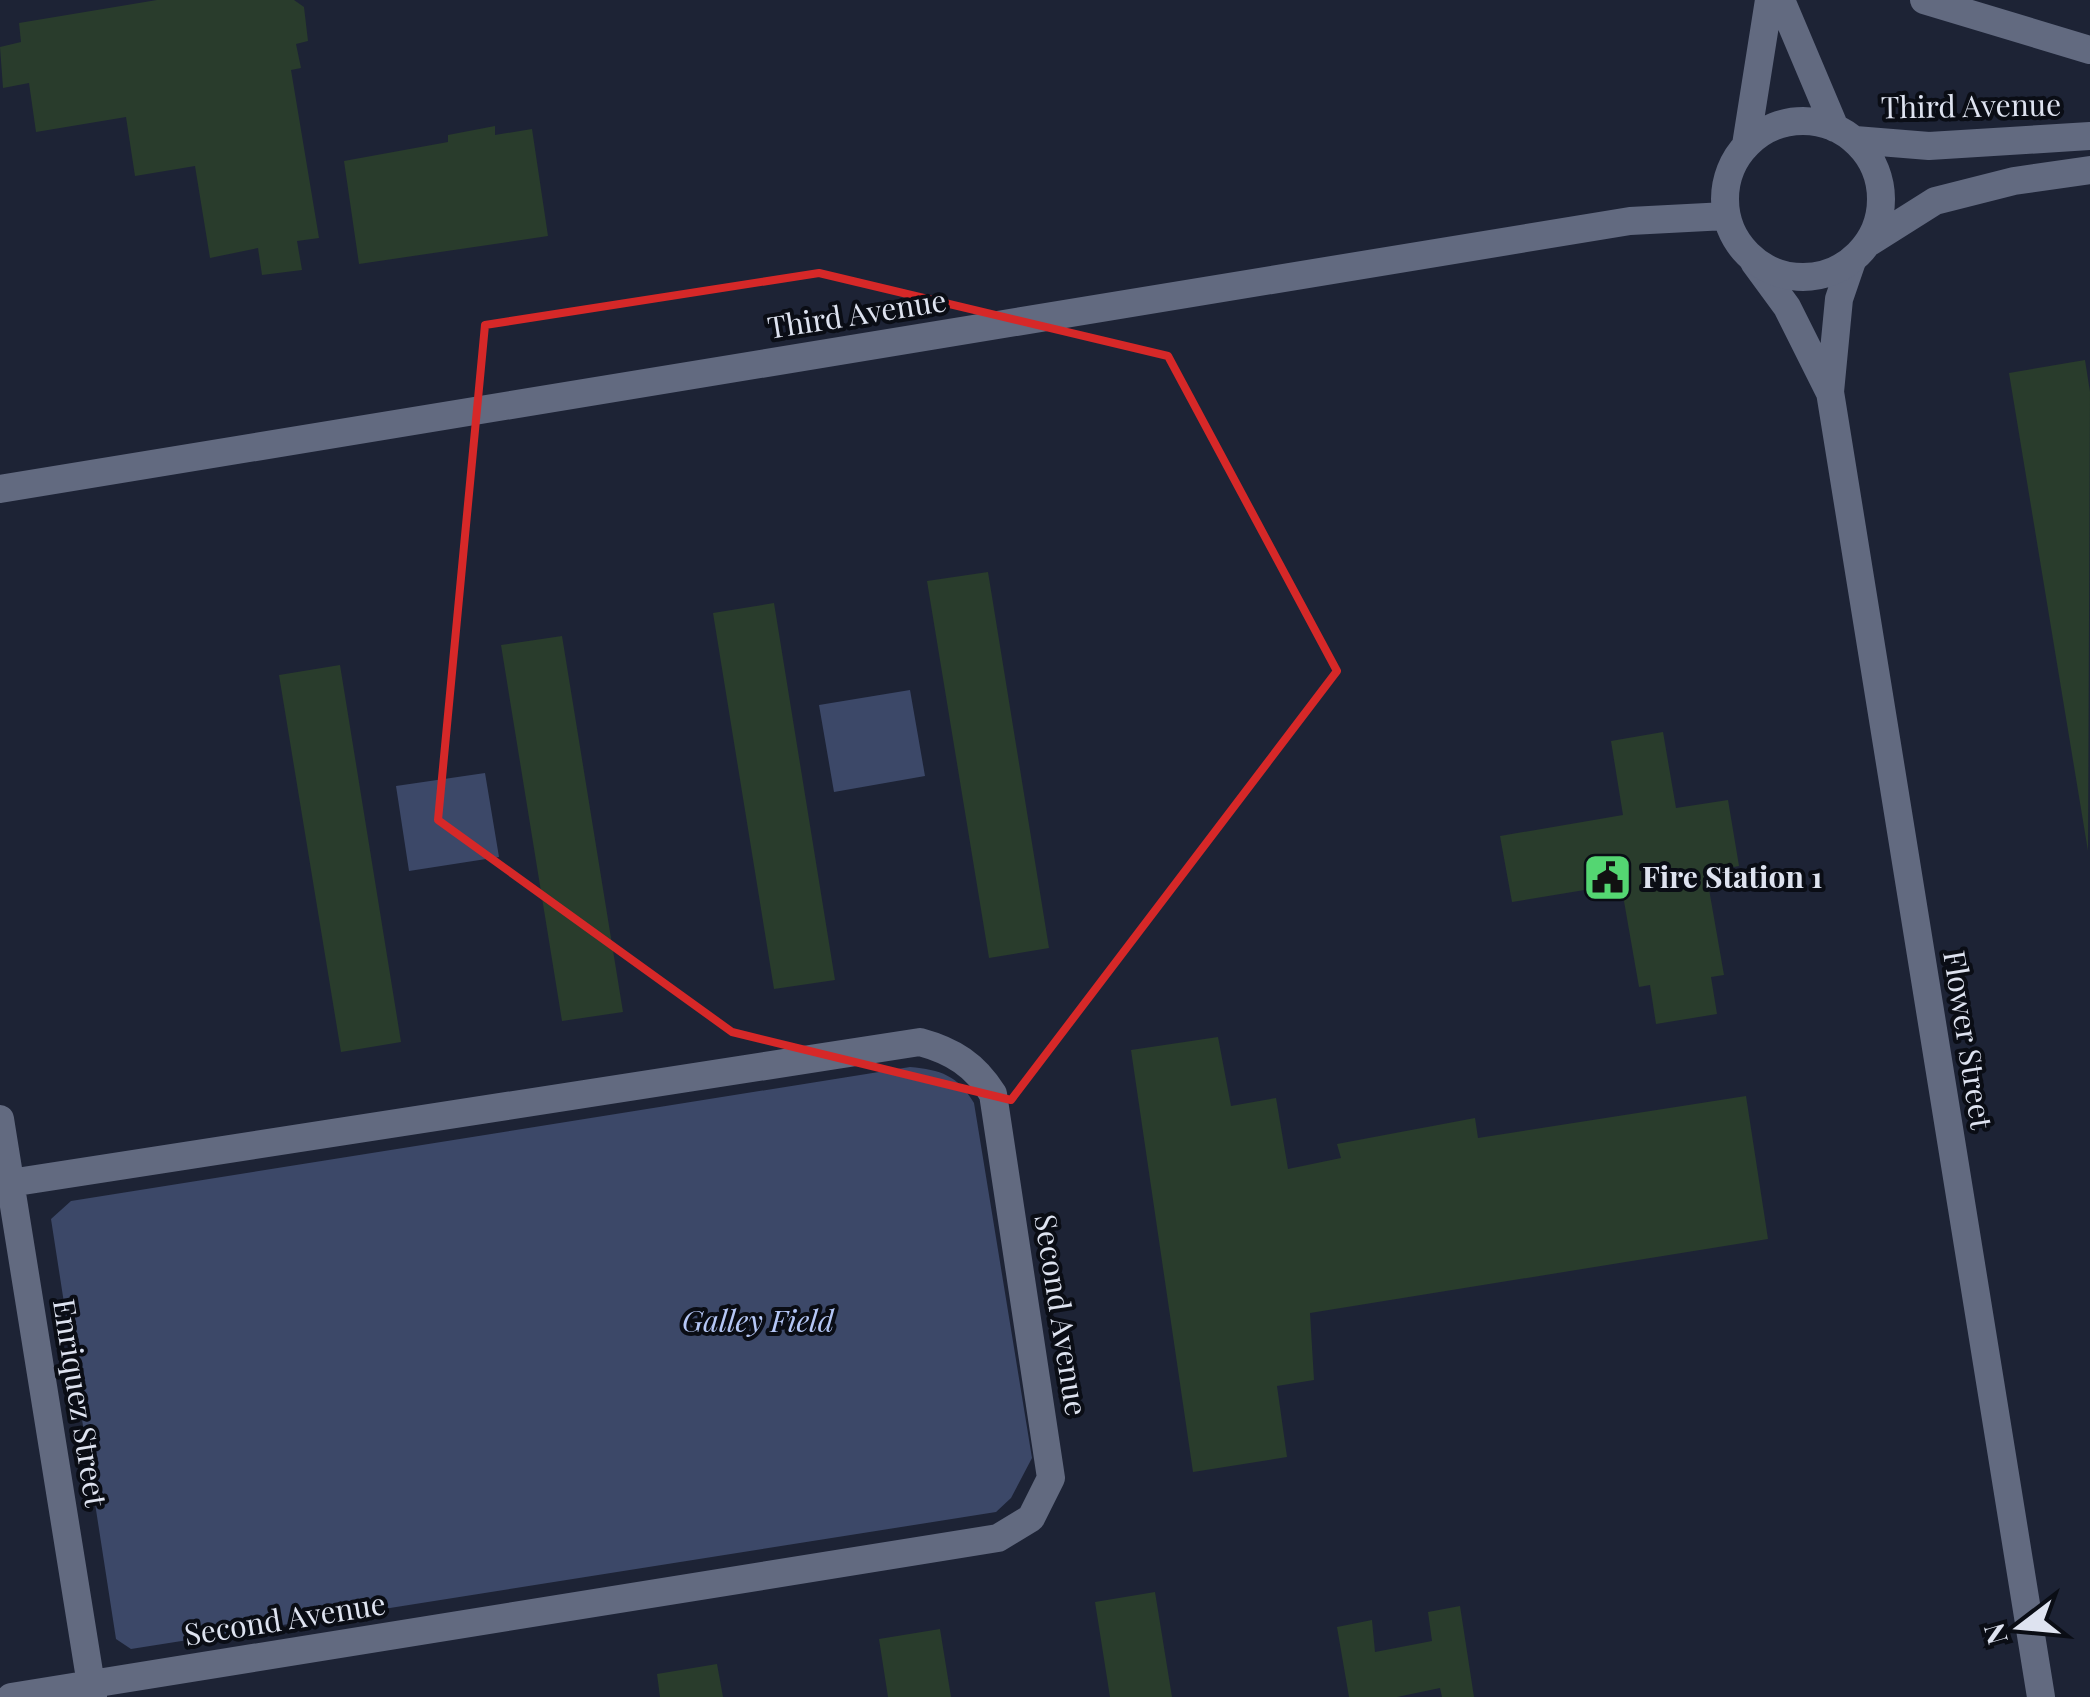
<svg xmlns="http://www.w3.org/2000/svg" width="2090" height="1697" font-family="'Playfair Display',serif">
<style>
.green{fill:#3c4868}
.building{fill:#293c2c}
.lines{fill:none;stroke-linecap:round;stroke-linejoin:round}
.minor{stroke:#626a80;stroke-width:28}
.tertiary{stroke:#626a80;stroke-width:28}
.marked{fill:none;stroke:#d62828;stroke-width:8;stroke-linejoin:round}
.labels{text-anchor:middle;stroke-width:8;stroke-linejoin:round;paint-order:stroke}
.street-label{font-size:30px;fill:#dee3f0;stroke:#0a0d15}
.poi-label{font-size:30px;font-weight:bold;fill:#dee3f0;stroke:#0a0d15;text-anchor:start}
.park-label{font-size:30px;font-style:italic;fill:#b5c7f6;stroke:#0a0d15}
</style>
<rect width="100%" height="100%" fill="#1d2335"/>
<path class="green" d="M 910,690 L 925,776 L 834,792 L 819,705 Z
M 485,773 L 499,857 L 409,871 L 396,786 Z
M 910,1067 C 941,1070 957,1075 974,1103 L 1032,1458 L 1011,1498 L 996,1512 L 131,1649 L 116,1639 L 51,1219 L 71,1201 Z"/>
<path class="building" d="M 157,0 L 294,0 L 304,7 L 308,41 L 296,44 L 301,68 L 291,70 L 319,238 L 297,241 L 302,270 L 262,275 L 258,248 L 210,258 L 195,166 L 135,176 L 126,117 L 36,132 L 29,83 L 3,88 L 0,47 L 21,42 L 19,23 Z
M 495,126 L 495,135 L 532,129 L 548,236 L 359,264 L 344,161 L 448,142 L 448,135 Z
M 2085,360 L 2090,392 L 2088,851 L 2009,373 Z
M 988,572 L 1049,948 L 989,958 L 927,581 Z
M 774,603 L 835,980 L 774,989 L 713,613 Z
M 562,636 L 623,1012 L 562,1021 L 501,645 Z
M 340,665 L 401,1042 L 341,1052 L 279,675 Z
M 1663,732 L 1676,808 L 1728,800 L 1739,866 L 1706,872 L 1724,975 L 1711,977 L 1717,1014 L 1656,1024 L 1650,985 L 1639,987 L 1621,884 L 1512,902 L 1500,836 L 1623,815 L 1611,741 Z
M 1218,1037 L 1231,1106 L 1276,1098 L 1288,1169 L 1341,1158 L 1337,1144 L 1475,1118 L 1478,1138 L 1746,1096 L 1768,1239 L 1310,1313 L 1314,1380 L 1277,1386 L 1287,1457 L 1193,1472 L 1131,1050 Z
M 1155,1592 L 1172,1697 L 1110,1697 L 1095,1602 Z
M 1460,1606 L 1474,1697 L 1442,1697 L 1440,1688 L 1397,1697 L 1349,1697 L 1337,1627 L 1372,1620 L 1375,1652 L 1432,1641 L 1428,1612 Z
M 940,1629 L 951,1697 L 888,1697 L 879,1639 Z
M 717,1664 L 723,1697 L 660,1697 L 657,1674 Z"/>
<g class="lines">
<path class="minor" d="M 1852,261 L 1839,299 L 1830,392 L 2041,1697
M 1754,262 L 1787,307 L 1829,391
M 0,1119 L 93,1697
M 10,1183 L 920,1042 C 953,1051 975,1065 993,1094 L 1051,1478 L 1031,1518 L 998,1538 L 11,1697"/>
<path class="tertiary" d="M 1781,0 L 1835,128
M 1924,0 L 2090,50
M1725 199a78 78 0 1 1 156 0a78 78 0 1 1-156 0Z
M 1855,140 L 1929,146 L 2090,136
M 1746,145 L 1769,0
M 1870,242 L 1935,201 L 2014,181 L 2090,170
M 0,489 L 1630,221 L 1726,216"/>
</g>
<path class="marked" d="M 819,273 L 1168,356 L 1337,671 L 1011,1100 L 732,1032 L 438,820 L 485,325 Z"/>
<defs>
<symbol id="civic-square" viewBox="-11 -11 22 22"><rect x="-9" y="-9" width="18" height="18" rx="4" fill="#54d672" stroke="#0a0d15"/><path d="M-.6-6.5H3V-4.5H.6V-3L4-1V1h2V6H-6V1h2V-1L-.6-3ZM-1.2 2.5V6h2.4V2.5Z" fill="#111"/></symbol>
</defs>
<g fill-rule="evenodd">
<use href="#civic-square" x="1580" y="850" width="55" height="55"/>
</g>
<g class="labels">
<g class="street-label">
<text transform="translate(1971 107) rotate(-1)" y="10">Third Avenue</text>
<text transform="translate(857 315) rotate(-9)" y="10">Third Avenue</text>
<text transform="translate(1967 1040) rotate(81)" y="10">Flower Street</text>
<text transform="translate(1060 1315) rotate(81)" y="10">Second Avenue</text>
<text transform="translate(79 1403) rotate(81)" y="10">Enriquez Street</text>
<text transform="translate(285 1620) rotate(-9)" y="10">Second Avenue</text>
</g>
<g class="poi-label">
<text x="1642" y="888">Fire Station 1</text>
</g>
<g class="park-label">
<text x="758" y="1332">Galley Field</text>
</g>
</g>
<g transform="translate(2020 1627) rotate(254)" stroke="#0a0d15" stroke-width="8" paint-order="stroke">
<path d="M0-8L18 38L0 25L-18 38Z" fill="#dee3f0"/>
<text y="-15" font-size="28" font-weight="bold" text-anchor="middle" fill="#dee3f0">N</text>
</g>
</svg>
